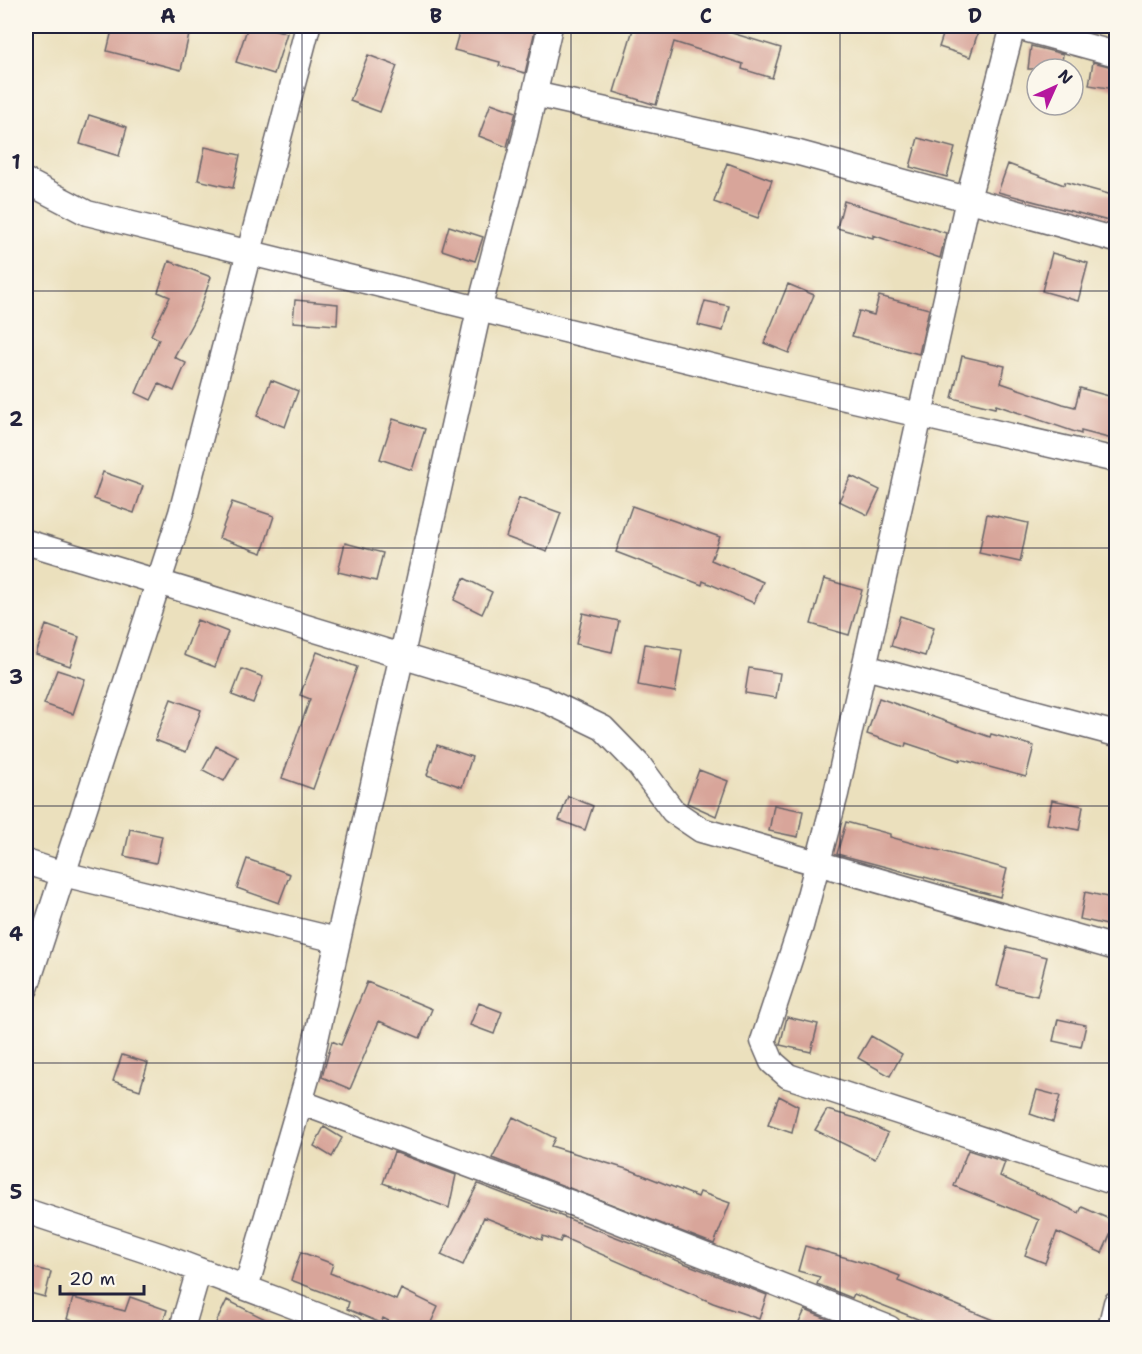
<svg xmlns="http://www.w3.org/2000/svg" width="1142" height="1354" font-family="'Shantell Sans',sans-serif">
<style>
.building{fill:#d8a59a}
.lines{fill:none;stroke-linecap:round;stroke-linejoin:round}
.minor-casing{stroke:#686468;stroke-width:27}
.minor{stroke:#fff;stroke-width:24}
.grid{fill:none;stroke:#22223b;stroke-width:1.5;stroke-opacity:0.55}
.neatline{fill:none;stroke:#22223b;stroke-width:2}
.grid-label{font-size:20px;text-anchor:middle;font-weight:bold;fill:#22223b}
</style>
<rect width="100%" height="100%" fill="#fbf7ec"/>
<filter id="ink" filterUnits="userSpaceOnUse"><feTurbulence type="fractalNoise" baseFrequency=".0167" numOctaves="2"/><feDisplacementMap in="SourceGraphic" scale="12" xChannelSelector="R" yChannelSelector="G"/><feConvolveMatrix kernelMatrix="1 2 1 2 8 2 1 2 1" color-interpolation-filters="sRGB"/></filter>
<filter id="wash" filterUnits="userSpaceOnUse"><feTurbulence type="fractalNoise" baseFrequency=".008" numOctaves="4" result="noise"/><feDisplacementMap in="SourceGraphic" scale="24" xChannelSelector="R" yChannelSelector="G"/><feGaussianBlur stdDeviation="1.35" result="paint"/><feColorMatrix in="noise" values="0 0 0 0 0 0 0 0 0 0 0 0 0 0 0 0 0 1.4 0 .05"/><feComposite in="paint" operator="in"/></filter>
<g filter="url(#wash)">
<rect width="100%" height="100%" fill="#ebe0bd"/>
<g id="blocks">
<path class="building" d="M 113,26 L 191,26 L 181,70 L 107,51 Z
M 248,26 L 262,26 L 287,33 L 274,74 L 236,62 Z
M 461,26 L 536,26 L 525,73 L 499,66 L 500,62 L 454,50 Z
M 634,26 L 735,26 L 732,33 L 781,48 L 772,78 L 742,69 L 743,64 L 674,42 L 656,105 L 614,92 Z
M 946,26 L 980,26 L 970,57 L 939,47 Z
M 1031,46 L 1063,54 L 1061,69 L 1028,69 Z
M 368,55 L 397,66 L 380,112 L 350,101 Z
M 1093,62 L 1116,68 L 1114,89 L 1089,85 Z
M 491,103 L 516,112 L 507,147 L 479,136 Z
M 89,115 L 127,127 L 119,156 L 80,144 Z
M 918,138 L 955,148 L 947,177 L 910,167 Z
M 205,147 L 240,155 L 233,188 L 198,180 Z
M 727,163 L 772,180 L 758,218 L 714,202 Z
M 1008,164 L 1064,185 L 1065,182 L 1116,196 L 1116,223 L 998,192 Z
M 844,201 L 946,233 L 940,258 L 873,235 L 873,238 L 837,228 Z
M 449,226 L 483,237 L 475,261 L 442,250 Z
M 1052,253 L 1088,263 L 1078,301 L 1042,291 Z
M 169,261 L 211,277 L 200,309 L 174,357 L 186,363 L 174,391 L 159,384 L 151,400 L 136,393 L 159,339 L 151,335 L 170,297 L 158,292 Z
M 788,284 L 814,295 L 789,353 L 764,343 Z
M 879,296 L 929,309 L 919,354 L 852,336 L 859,311 L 874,315 Z
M 295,300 L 338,304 L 337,325 L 293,322 Z
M 705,301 L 729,306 L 723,331 L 698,325 Z
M 962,356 L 1005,366 L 1001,383 L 1063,404 L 1075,407 L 1080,388 L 1116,398 L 1116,440 L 1081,431 L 1081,434 L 996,405 L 995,408 L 952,398 Z
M 271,380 L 298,391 L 285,427 L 257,416 Z
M 393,419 L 425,429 L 412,470 L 380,459 Z
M 103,472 L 143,486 L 134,513 L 94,499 Z
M 851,476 L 880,490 L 868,515 L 839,501 Z
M 519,498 L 561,513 L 547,552 L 506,537 Z
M 232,502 L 274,516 L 262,553 L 219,538 Z
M 632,506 L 720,537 L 711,560 L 763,582 L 754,603 L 703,581 L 702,585 L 616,552 Z
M 987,514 L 1028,523 L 1020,562 L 979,553 Z
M 345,543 L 383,553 L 376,581 L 338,572 Z
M 464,578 L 492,592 L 482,614 L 454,600 Z
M 824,579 L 862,590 L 849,635 L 811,624 Z
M 583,613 L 619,621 L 612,652 L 576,644 Z
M 900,616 L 934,627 L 925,656 L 891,646 Z
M 197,620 L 228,632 L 215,667 L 184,655 Z
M 46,625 L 79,637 L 70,666 L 36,654 Z
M 645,644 L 682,650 L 675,692 L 638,685 Z
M 317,652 L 357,667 L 313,789 L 282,778 L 310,699 L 300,695 Z
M 749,668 L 780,673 L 776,698 L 745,693 Z
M 242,669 L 263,677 L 253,703 L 232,695 Z
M 57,670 L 85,679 L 73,714 L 44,704 Z
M 879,698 L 990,737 L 991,734 L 1034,746 L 1026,777 L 960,759 L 960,761 L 906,743 L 905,747 L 867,734 Z
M 171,699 L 201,710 L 186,752 L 155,740 Z
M 437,745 L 472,757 L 462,787 L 427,775 Z
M 216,746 L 238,757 L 224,781 L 203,770 Z
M 699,770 L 728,781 L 716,816 L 687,803 Z
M 568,796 L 593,806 L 585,830 L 559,820 Z
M 1052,800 L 1083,806 L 1079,830 L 1047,824 Z
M 774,805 L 803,811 L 798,837 L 769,831 Z
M 846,822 L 890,834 L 890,837 L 1007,869 L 1000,897 L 837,854 Z
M 130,829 L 162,836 L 156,863 L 124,856 Z
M 247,859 L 290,874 L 279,903 L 237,888 Z
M 1085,892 L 1116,899 L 1116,927 L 1080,919 Z
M 1007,947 L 1047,957 L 1037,996 L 997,986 Z
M 367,982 L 432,1009 L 420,1038 L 379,1021 L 350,1089 L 322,1077 L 332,1041 L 341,1045 Z
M 479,1003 L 502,1012 L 494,1034 L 470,1025 Z
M 787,1017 L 818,1024 L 811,1052 L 780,1045 Z
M 1058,1019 L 1086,1025 L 1081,1047 L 1053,1041 Z
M 871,1036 L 902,1054 L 890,1076 L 858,1058 Z
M 122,1055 L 148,1063 L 140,1090 L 113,1081 Z
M 1037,1090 L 1060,1096 L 1053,1122 L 1030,1114 Z
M 779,1096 L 798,1106 L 792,1133 L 768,1125 Z
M 827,1110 L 859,1119 L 888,1133 L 875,1159 L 815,1130 Z
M 513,1117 L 555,1138 L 551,1146 L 633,1171 L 698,1197 L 700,1192 L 730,1203 L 714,1244 L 492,1158 Z
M 324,1127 L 342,1138 L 332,1157 L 314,1146 Z
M 968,1150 L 1005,1162 L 1000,1176 L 1079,1213 L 1082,1207 L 1116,1222 L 1102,1253 L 1057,1232 L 1045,1263 L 1025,1255 L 1039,1220 L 954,1186 Z
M 394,1152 L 456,1175 L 449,1208 L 383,1183 Z
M 478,1184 L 767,1295 L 759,1319 L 713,1303 L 562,1237 L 560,1242 L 543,1236 L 542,1240 L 484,1217 L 463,1265 L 441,1255 Z
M 805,1246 L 868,1264 L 900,1276 L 898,1281 L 1015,1329 L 943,1329 L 854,1294 L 852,1298 L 817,1284 L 820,1277 L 798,1271 Z
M 301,1252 L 333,1264 L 330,1273 L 396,1300 L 401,1289 L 438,1307 L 428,1329 L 405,1329 L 383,1318 L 381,1323 L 347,1309 L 349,1302 L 291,1280 Z
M 26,1266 L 51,1272 L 45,1297 L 26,1292 Z
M 130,1297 L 167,1310 L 161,1329 L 101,1329 L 67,1319 L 73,1298 L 125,1311 Z
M 227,1300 L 285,1329 L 213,1329 Z
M 805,1310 L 840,1324 L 837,1329 L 796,1329 Z"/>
</g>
</g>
<g filter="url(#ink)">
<use href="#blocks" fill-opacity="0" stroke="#686468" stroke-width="1.5"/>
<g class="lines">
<defs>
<path id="minor" d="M 1013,26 L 968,199 L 836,794 L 801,926 L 763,1041 L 772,1062 L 788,1076 L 1116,1183
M 1013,26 L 1116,54
M 534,94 L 799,153 L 1116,240
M 26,181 L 87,213 L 789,385 L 1116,460
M 26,542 L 543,699 L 603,728 L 639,765 L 673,811 L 701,830 L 1116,948
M 865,667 L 1116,734
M 26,862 L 63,874 L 337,940
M 26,988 L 181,513 L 308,26
M 300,1102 L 590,1210 L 889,1328
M 26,1211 L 162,1256 L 351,1328
M 246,1288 L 308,1075 L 479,310 L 525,136 L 550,26
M 182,1328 L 199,1270
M 1110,1328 L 1116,1303"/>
</defs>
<use href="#minor" class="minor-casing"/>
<use href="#minor" class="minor"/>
</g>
</g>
<path class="grid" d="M 302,26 L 302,1328M 571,26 L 571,1328M 840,26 L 840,1328M 26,291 L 1116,291M 26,548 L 1116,548M 26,806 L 1116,806M 26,1063 L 1116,1063"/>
<rect width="1142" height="1354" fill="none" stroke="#fbf7ec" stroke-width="66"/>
<g transform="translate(1055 87) rotate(45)"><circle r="28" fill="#fbf7ec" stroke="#a4a2a5" stroke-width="1.5"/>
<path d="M0-4.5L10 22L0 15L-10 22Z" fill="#b5179e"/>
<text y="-9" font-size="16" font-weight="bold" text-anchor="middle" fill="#22223b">N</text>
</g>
<path d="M60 1285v9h84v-9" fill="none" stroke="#22223b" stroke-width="3"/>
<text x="69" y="1285" font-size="18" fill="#22223b" stroke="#fbf7ec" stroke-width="4.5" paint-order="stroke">20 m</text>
<rect x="33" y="33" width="1076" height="1288" class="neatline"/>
<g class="grid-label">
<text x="168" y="23">A</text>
<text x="436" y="23">B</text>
<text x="706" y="23">C</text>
<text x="975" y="23">D</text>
<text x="16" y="169">1</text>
<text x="16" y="426">2</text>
<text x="16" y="684">3</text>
<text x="16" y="941">4</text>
<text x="16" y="1199">5</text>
</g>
</svg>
